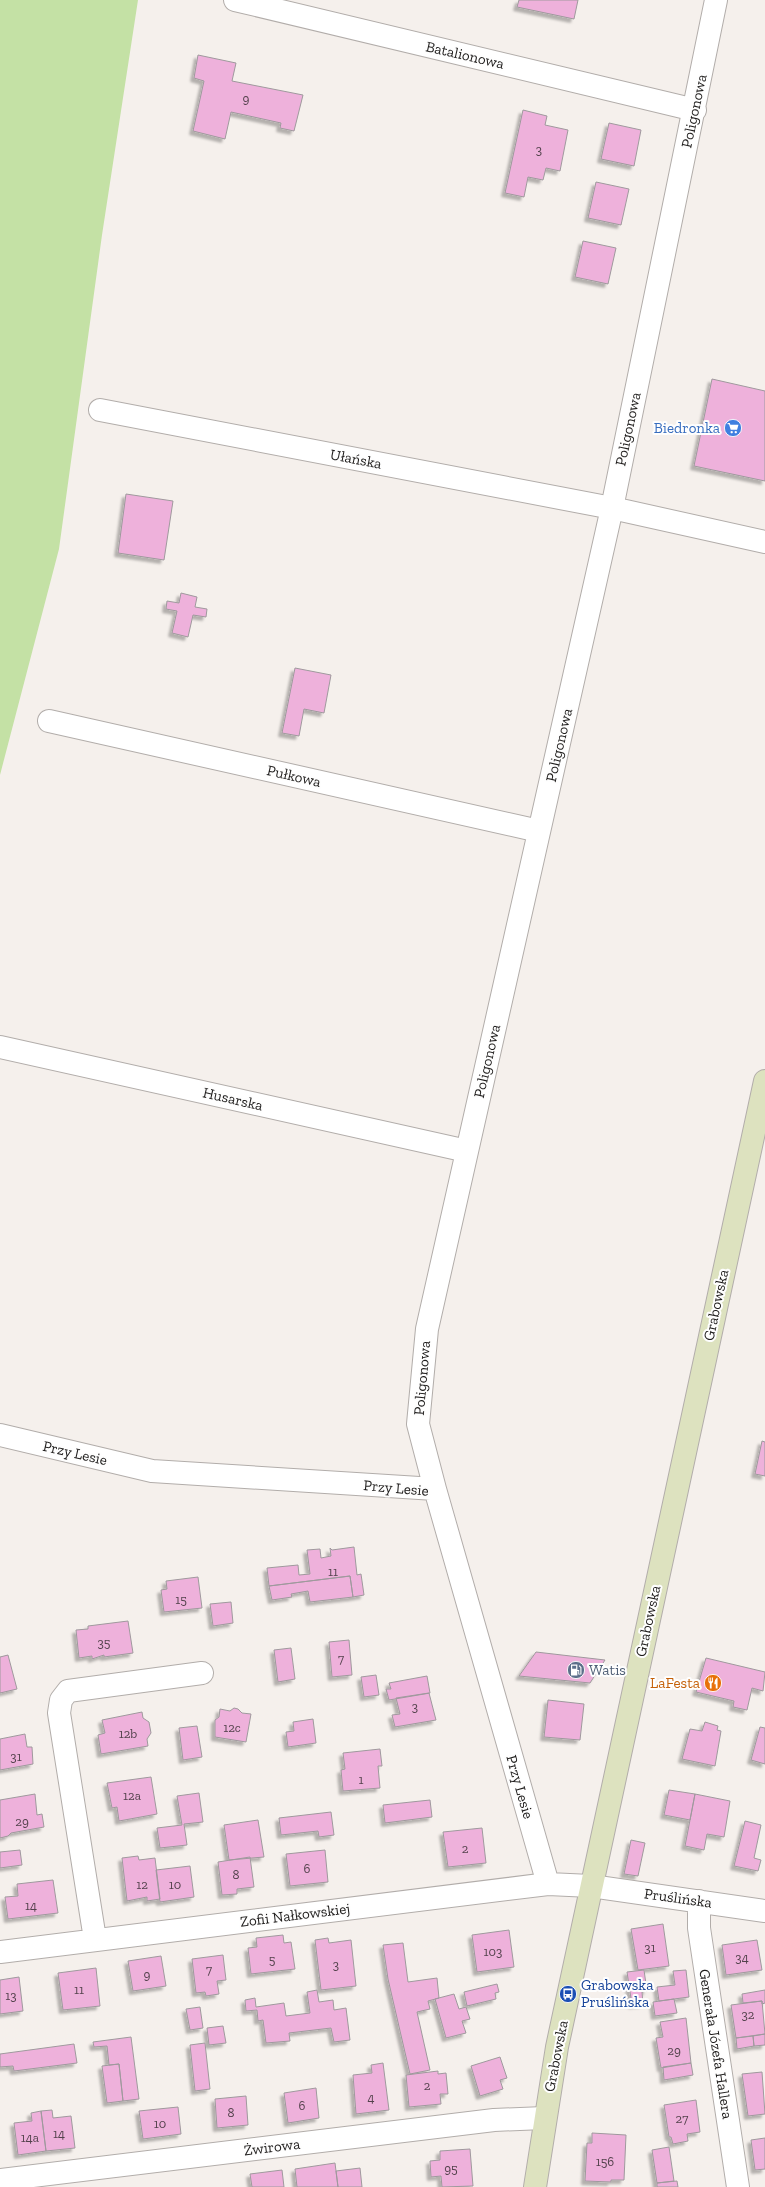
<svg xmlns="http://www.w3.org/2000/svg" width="765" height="2187" font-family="'Zilla Slab',serif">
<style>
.green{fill:#c4e1a5}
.building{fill:#eeb1db;stroke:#9f999d;filter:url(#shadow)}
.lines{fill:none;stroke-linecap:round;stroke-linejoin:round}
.street-casing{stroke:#b2adaa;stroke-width:24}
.secondary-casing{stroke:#b2adaa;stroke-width:24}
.street{stroke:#fff;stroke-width:22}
.secondary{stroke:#dde2bf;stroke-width:22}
.labels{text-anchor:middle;stroke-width:4;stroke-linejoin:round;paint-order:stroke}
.number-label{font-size:13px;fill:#53424c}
.street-label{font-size:15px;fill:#1f1d1c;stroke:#fefefe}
.shop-label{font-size:15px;fill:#366cbe;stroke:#fefefe;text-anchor:end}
.service-label{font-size:15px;fill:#4e5e75;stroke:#fefefe;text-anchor:start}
.food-label{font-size:15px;fill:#c56008;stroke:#fefefe;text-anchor:end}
.transit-label{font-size:15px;fill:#164399;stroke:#fefefe;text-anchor:start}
</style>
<defs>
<filter id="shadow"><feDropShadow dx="-3.5" dy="3.5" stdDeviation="1" flood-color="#0004"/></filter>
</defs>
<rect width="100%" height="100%" fill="#f5f0ec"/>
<path class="green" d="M 0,0 L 138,0 L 102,235 L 59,549 L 0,775 Z"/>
<path class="building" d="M 519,0 L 578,0 L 574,19 L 517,7 Z
M 198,55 L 236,63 L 232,81 L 303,95 L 294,131 L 280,128 L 281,123 L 231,112 L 225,139 L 193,131 L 204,81 L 194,78 Z
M 523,110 L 547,116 L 545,125 L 568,130 L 560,171 L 546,168 L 543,180 L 528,177 L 524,197 L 505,193 Z
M 609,123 L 641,130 L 634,166 L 601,159 Z
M 596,182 L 629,189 L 621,225 L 588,218 Z
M 583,241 L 616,248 L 608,284 L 575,277 Z
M 712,379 L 765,391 L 765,481 L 694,466 Z
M 126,494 L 173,501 L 164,560 L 118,553 Z
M 181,593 L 197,597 L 195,607 L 207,609 L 206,617 L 193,615 L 188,637 L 172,633 L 177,611 L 166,609 L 167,601 L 179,603 Z
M 295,668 L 331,675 L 324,713 L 304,709 L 299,736 L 282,733 Z
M 762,1441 L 765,1442 L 765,1476 L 755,1474 Z
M 354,1547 L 357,1575 L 361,1574 L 364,1595 L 353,1597 L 350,1576 L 269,1586 L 267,1568 L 298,1565 L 299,1575 L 310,1574 L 307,1550 L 320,1549 L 321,1558 L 331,1556 L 330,1548 L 332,1550 Z
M 350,1576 L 353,1597 L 310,1602 L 308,1591 L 291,1594 L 292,1597 L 272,1600 L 269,1586 Z
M 198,1577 L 202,1608 L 164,1612 L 161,1590 L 167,1589 L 166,1581 Z
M 231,1602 L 233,1623 L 213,1626 L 210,1604 Z
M 128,1621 L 133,1653 L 104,1657 L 104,1655 L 92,1659 L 92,1656 L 79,1658 L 76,1630 L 88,1629 L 88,1626 Z
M 349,1640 L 352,1675 L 332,1677 L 329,1642 Z
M 291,1648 L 295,1679 L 278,1682 L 274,1650 Z
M 536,1652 L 605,1660 L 590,1683 L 519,1676 Z
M 8,1655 L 17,1689 L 0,1693 L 0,1657 Z
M 706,1658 L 765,1672 L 763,1691 L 752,1688 L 747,1710 L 733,1707 L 734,1701 L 696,1692 Z
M 376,1675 L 379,1695 L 364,1697 L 361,1677 Z
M 427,1676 L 430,1693 L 389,1700 L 386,1689 L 391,1689 L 389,1683 Z
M 429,1693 L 436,1720 L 395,1727 L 392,1715 L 400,1714 L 396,1698 Z
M 548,1700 L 584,1704 L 580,1740 L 544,1737 Z
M 234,1708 L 238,1709 L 242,1713 L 251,1714 L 246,1742 L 215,1737 L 215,1720 L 219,1717 L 220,1709 L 230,1711 Z
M 142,1712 L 143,1718 L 149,1722 L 151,1733 L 147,1739 L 148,1746 L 101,1754 L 98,1735 L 105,1733 L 102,1720 Z
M 313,1719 L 316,1743 L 288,1747 L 286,1732 L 294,1731 L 293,1722 Z
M 705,1722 L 718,1726 L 717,1730 L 721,1731 L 715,1766 L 682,1759 L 690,1729 L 702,1731 Z
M 197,1726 L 202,1757 L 183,1760 L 179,1728 Z
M 760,1727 L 765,1728 L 765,1764 L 751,1760 Z
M 25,1734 L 27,1747 L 32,1747 L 33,1764 L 0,1770 L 0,1739 Z
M 380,1749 L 382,1766 L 378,1766 L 380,1788 L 343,1791 L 341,1770 L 345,1769 L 343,1753 Z
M 151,1777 L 157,1814 L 119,1821 L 117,1807 L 112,1808 L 107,1783 Z
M 669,1790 L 695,1794 L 690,1820 L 664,1815 Z
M 199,1793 L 203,1822 L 184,1824 L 187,1845 L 160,1848 L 157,1828 L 182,1825 L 177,1796 Z
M 35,1794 L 37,1815 L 42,1814 L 44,1827 L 11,1833 L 8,1836 L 0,1838 L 0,1800 Z
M 695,1794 L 730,1801 L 724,1837 L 707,1834 L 704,1850 L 685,1846 Z
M 430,1800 L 432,1817 L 385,1823 L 383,1805 Z
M 331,1812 L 334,1835 L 319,1837 L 318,1831 L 281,1835 L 279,1818 Z
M 258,1820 L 264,1857 L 229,1860 L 224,1825 Z
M 745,1821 L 761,1825 L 754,1858 L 761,1860 L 758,1871 L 734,1866 Z
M 482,1828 L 486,1863 L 448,1867 L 443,1832 Z
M 631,1840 L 645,1843 L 638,1876 L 624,1874 Z
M 20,1850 L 22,1865 L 0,1868 L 0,1852 Z
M 325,1850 L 328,1882 L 290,1886 L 286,1854 Z
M 138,1856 L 139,1860 L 155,1858 L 160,1899 L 147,1901 L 147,1897 L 127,1901 L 122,1858 Z
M 250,1857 L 254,1887 L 237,1889 L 237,1894 L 222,1895 L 218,1862 Z
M 190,1866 L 194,1897 L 160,1902 L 156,1870 Z
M 53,1880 L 58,1913 L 8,1919 L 5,1897 L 18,1896 L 17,1884 Z
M 663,1924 L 669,1966 L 638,1970 L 631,1929 Z
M 509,1930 L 514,1967 L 477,1972 L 472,1935 Z
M 283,1935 L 284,1943 L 291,1942 L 295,1969 L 251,1974 L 248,1948 L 257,1947 L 256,1938 Z
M 328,1938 L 329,1943 L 351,1940 L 356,1986 L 321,1990 L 315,1940 Z
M 757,1940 L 762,1970 L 726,1975 L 722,1945 Z
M 403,1943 L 408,1982 L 437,1978 L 439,1998 L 428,2001 L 430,2009 L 417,2012 L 430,2070 L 410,2074 L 388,1979 L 383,1945 Z
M 223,1955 L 226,1980 L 217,1981 L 219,1994 L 206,1996 L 205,1992 L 196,1993 L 192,1959 Z
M 161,1956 L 166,1986 L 133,1991 L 128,1961 Z
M 96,1968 L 100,2006 L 63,2010 L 58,1973 Z
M 644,1970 L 647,1991 L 642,1992 L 643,2004 L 632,2005 L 627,1972 Z
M 686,1970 L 689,1997 L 659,2001 L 657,1987 L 675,1985 L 673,1971 Z
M 19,1977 L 23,2011 L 0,2014 L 0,1980 Z
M 497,1984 L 499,1992 L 495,1993 L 496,1999 L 467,2006 L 464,1992 Z
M 317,1990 L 319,2002 L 333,2000 L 334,2010 L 346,2008 L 350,2040 L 334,2042 L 331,2028 L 289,2033 L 290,2041 L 266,2043 L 263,2020 L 258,2021 L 257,2010 L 246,2011 L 245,2000 L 255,1998 L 256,2007 L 284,2003 L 286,2016 L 310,2013 L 307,1992 Z
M 765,1990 L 765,2003 L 762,2004 L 762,2001 L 743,2003 L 742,1994 Z
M 454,1994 L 459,2009 L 466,2007 L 470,2019 L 462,2021 L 466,2033 L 446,2038 L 435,1999 Z
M 674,1999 L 677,2013 L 655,2016 L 653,2002 Z
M 762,2001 L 765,2034 L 736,2038 L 731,2005 Z
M 200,2007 L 203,2028 L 190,2030 L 186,2009 Z
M 686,2018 L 691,2063 L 661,2068 L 656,2038 L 663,2037 L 660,2022 Z
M 223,2026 L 226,2043 L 209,2045 L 207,2028 Z
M 765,2034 L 765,2045 L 754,2046 L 753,2036 Z
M 753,2036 L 754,2046 L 737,2049 L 736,2038 Z
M 131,2037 L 139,2099 L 123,2101 L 119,2064 L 109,2065 L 107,2046 L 94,2047 L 93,2042 Z
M 205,2043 L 210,2089 L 195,2091 L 190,2045 Z
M 74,2044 L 77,2063 L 14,2071 L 13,2066 L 0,2067 L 0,2054 Z
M 500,2057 L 507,2078 L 500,2080 L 503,2089 L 480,2096 L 471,2066 Z
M 383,2063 L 389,2110 L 356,2114 L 353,2075 L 372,2073 L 371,2065 Z
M 691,2063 L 693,2075 L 664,2080 L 663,2067 Z
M 119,2064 L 123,2101 L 107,2103 L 102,2066 Z
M 438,2071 L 438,2074 L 446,2073 L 448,2094 L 440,2094 L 441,2104 L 409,2107 L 406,2075 Z
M 762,2072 L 765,2114 L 748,2116 L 742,2074 Z
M 316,2088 L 319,2118 L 288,2123 L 284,2093 Z
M 246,2096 L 248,2125 L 217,2128 L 215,2099 Z
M 696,2100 L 700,2132 L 687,2134 L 688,2141 L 673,2144 L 671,2137 L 669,2137 L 664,2105 Z
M 178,2107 L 181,2134 L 143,2139 L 139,2111 Z
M 52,2110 L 53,2118 L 71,2116 L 75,2148 L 46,2151 L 41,2111 Z
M 41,2111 L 46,2151 L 18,2155 L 14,2123 L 32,2121 L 31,2113 Z
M 592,2133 L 626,2135 L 624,2180 L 611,2180 L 611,2182 L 585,2181 L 587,2143 L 592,2143 Z
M 765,2138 L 765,2169 L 755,2170 L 751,2140 Z
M 669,2147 L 674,2181 L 657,2183 L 652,2150 Z
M 470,2149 L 473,2186 L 442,2187 L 441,2176 L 431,2177 L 430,2161 L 440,2160 L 440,2151 Z
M 335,2163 L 338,2187 L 297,2187 L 295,2169 Z
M 360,2168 L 362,2187 L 338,2187 L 336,2171 Z
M 282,2170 L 284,2187 L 252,2187 L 250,2174 Z
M 677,2181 L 678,2187 L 657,2187 L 657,2183 Z"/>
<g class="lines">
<defs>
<path id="street" d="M 235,0 L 695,110
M 100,410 L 612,508 L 765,542
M 49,721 L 539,831
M 0,1047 L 467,1151
M 0,1435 L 152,1471 L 435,1489 L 548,1884
M 435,1489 L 418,1424 L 427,1329 L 612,508 L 716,0
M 699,1901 L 699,1928 L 738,2187
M 95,1939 L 59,1713 L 61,1700 L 68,1691 L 202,1673
M 0,1952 L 548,1884 L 591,1886 L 765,1911
M 0,2180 L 494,2120 L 544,2118"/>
<path id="secondary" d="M 535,2187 L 557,2047 L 765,1081"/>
</defs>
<use href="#street" class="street-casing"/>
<use href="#secondary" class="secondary-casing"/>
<use href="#street" class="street"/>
<use href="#secondary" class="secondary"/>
</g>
<defs>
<symbol id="supermarket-disc" viewBox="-11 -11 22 22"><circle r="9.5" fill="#3f7fe0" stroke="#fefefe"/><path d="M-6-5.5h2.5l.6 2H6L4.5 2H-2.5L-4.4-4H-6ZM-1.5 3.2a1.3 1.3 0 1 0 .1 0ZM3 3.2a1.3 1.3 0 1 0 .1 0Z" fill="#fff"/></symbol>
<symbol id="fuel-disc" viewBox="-11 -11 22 22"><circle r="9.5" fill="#5c6f8a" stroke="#fefefe"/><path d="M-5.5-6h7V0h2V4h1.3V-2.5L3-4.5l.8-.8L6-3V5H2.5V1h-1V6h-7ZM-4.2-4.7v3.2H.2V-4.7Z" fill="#fff"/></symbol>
<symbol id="restaurant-disc" viewBox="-11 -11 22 22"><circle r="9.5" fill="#e8710a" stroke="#fefefe"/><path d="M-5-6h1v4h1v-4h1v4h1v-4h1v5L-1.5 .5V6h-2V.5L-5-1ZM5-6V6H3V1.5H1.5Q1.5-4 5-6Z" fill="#fff"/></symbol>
<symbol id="bus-disc" viewBox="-11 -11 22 22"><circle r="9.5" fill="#1a4fb4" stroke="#fefefe"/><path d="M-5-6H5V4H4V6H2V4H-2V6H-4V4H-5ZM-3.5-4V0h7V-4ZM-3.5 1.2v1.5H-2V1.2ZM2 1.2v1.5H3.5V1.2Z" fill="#fff"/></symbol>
</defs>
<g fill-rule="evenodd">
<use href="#supermarket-disc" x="723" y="418" width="20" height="20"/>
<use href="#fuel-disc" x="566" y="1660" width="20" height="20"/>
<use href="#restaurant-disc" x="703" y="1673" width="20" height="20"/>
<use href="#bus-disc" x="558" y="1984" width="20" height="20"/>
</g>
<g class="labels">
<g class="number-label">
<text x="246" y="103">9</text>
<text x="539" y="154">3</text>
<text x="333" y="1576">11</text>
<text x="181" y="1604">15</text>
<text x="104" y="1647">35</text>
<text x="341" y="1663">7</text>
<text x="415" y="1711">3</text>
<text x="232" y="1732">12c</text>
<text x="128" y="1738">12b</text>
<text x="16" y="1761">31</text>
<text x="361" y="1784">1</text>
<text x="132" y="1800">12a</text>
<text x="22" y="1826">29</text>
<text x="465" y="1853">2</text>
<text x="307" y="1873">6</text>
<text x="236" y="1879">8</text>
<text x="142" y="1889">12</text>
<text x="175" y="1889">10</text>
<text x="31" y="1910">14</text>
<text x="650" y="1952">31</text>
<text x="493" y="1956">103</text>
<text x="742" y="1962">34</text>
<text x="272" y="1964">5</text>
<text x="336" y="1969">3</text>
<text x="209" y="1974">7</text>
<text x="147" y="1979">9</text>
<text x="79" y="1994">11</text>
<text x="11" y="2000">13</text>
<text x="748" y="2019">32</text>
<text x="674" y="2055">29</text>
<text x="427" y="2090">2</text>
<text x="371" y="2102">4</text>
<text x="302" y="2110">6</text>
<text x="231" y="2117">8</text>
<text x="682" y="2123">27</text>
<text x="160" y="2128">10</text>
<text x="59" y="2138">14</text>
<text x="30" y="2142">14a</text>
<text x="605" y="2166">156</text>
<text x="451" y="2173">95</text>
</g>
<g class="street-label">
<text transform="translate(465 55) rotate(13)" y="5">Batalionowa</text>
<text transform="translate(694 111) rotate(-78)" y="5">Poligonowa</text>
<text transform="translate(628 429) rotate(-78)" y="5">Poligonowa</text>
<text transform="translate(356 459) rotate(11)" y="5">Ułańska</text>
<text transform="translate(559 745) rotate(-77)" y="5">Poligonowa</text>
<text transform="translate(294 776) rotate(13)" y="5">Pułkowa</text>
<text transform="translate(487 1061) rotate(-77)" y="5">Poligonowa</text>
<text transform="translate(233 1099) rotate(13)" y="5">Husarska</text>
<text transform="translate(716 1305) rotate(-78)" y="5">Grabowska</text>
<text transform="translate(422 1378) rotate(-85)" y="5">Poligonowa</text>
<text transform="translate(75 1453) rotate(13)" y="5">Przy Lesie</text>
<text transform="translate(396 1488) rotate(5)" y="5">Przy Lesie</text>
<text transform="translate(648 1621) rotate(-78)" y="5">Grabowska</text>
<text transform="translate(520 1787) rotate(74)" y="5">Przy Lesie</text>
<text transform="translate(678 1898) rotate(8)" y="5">Pruślińska</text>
<text transform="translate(295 1915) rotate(-7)" y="5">Zofii Nałkowskiej</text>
<text transform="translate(716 2044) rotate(81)" y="5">Generała Józefa Hallera</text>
<text transform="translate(556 2056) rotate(-79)" y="5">Grabowska</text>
<text transform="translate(272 2147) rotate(-7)" y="5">Żwirowa</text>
</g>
<g class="shop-label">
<text x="720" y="433">Biedronka</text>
</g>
<g class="service-label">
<text x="589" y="1675">Watis</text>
</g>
<g class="food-label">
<text x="700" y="1688">LaFesta</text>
</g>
<g class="transit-label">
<text x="581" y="1990">Grabowska<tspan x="581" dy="17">Pruślińska</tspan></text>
</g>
</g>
</svg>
